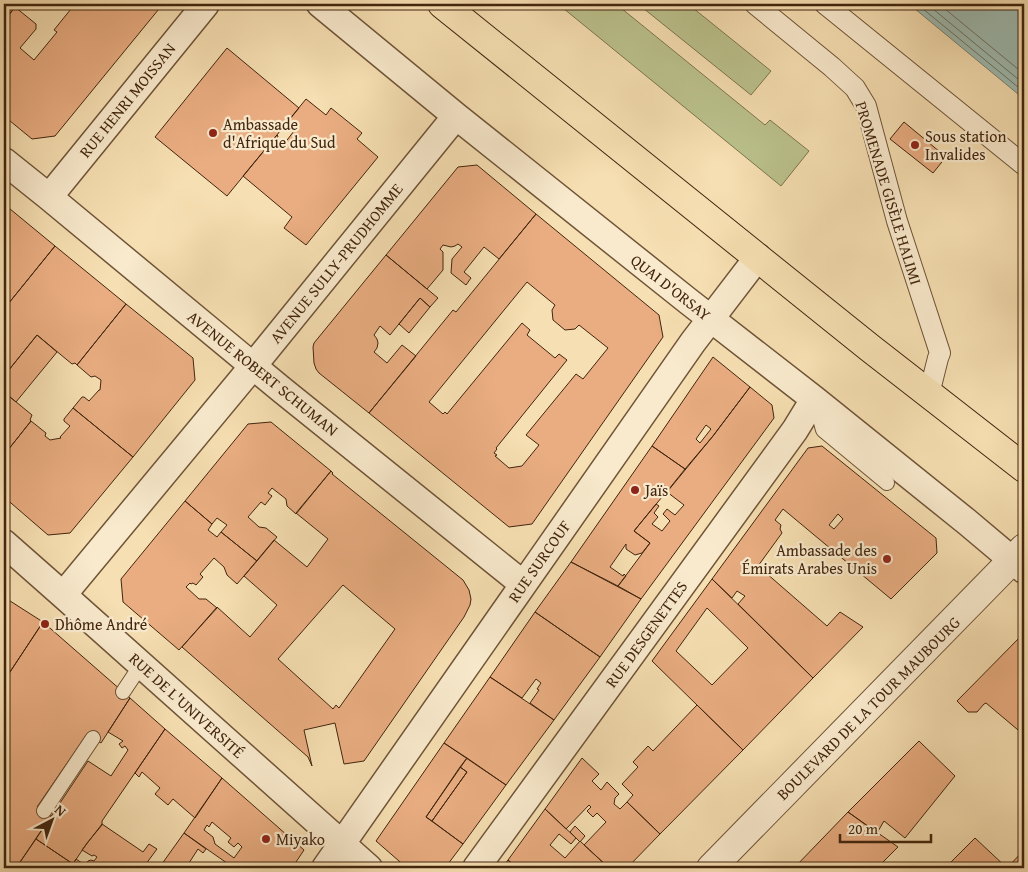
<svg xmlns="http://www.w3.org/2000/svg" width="1028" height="872" font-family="'Gentium Book Plus',serif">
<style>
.green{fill:#bbc28d;stroke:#7e744e}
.water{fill:#9ebcb2;stroke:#798070}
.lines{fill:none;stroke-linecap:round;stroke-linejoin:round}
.shore{stroke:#707060;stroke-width:1}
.building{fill:#e9ad81;stroke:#42250e;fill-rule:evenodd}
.service-casing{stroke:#6f5437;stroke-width:16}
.pedestrian-casing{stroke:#6f5437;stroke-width:22}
.minor-casing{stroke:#6f5437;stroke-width:29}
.tertiary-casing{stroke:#6f5437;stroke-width:30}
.primary-casing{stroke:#42250e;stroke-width:30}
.service{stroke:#f9eacd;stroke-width:14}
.pedestrian{stroke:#f9eacd;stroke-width:20}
.minor{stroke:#f9eacd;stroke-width:26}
.tertiary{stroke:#f9eacd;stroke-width:28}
.primary{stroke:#f6dfb2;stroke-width:28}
.poi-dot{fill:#8f2418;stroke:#f9eacd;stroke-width:2}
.labels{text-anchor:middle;stroke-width:4.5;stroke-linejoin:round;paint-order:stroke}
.street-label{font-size:16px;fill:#42250e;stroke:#f9eacd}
.poi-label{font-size:16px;fill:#42250e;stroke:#f9eacd;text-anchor:start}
</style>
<rect width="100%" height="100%" fill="#f6dfb2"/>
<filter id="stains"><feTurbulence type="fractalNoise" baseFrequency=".004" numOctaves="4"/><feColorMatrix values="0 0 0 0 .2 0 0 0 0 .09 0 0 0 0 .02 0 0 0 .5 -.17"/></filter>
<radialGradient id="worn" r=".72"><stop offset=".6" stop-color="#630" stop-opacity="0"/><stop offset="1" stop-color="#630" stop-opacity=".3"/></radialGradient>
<path class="green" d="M 558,4 L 616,4 L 765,125 L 770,120 L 809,151 L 781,186 Z
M 638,4 L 688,4 L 771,71 L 751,95 Z"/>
<path class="water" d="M 909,4 L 1024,4 L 1024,99 Z"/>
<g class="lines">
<path class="shore" d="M 917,4 L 1024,92
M 927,4 L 1024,84
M 939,4 L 1024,74"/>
</g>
<path class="building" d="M 4,4 L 16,4 L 17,5 L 4,21 Z
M 75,4 L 163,4 L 55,136 L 32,139 L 4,116 L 4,21 L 15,7 L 36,24 L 36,29 L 20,48 L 34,60 L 57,32 L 54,30 Z
M 227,48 L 299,108 L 227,196 L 155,137 Z
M 306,99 L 326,115 L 331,108 L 362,133 L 357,139 L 378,157 L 306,245 L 284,228 L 292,217 L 243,176 L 277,135 L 278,136 L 277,139 L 284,144 L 294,131 L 288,125 L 286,128 L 284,126 Z
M 904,122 L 946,157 L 933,173 L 890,139 Z
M 477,165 L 536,214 L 499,259 L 484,247 L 464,272 L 471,278 L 466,285 L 451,273 L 452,259 L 462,247 L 458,244 L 455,246 L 451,247 L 443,245 L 440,249 L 443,252 L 443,270 L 427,289 L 386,255 L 458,167 Z
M 4,204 L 55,246 L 4,309 Z
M 536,214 L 659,315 L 663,337 L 532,524 L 509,527 L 369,413 L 453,310 L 456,312 ZM 527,282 L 555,305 L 552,310 L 553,320 L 565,330 L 575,329 L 579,325 L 608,348 L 583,379 L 576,374 L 526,435 L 539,445 L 522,466 L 509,468 L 495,456 L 497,455 L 494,453 L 497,449 L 496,448 L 567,360 L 559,354 L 555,358 L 527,335 L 530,330 L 522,323 L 447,414 L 445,412 L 443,414 L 429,402 Z
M 55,246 L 126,304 L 77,365 L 75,363 L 72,364 L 37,335 L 4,376 L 4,309 Z
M 386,255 L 438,298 L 430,307 L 420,298 L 390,335 L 380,326 L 374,335 L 377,339 L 378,343 L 377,348 L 374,352 L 387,363 L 402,345 L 416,356 L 369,413 L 319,373 L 316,369 L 314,363 L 313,347 L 314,343 Z
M 420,298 L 430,307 L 409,333 L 399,324 Z
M 126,304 L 193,358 L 195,380 L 133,457 L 73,408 L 82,397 L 84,397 L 89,401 L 99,390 L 100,390 L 101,380 L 95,376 L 91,377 L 77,365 Z
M 37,335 L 57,352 L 16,402 L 4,392 L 4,376 Z
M 713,357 L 750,387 L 713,436 L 685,469 L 652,446 ZM 706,425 L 711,429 L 700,443 L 696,439 Z
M 750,387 L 772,405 L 774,418 L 641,599 L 618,586 L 650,543 L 634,531 L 656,504 L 659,506 L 654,513 L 658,517 L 652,524 L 662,531 L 670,521 L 663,514 L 667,509 L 675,515 L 684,505 L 667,492 L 713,436 Z
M 4,392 L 32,415 L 30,420 L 31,421 L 4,455 Z
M 73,408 L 133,457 L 70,533 L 48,535 L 4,497 L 4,455 L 31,421 L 46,433 L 45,436 L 50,440 L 61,438 L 60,437 L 70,426 L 64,421 L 64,419 Z
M 271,422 L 331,471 L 296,514 L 287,506 L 286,499 L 272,488 L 268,493 L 272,496 L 265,505 L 261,502 L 248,517 L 259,527 L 266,528 L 277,537 L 257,561 L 221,532 L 227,525 L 217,518 L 212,524 L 185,501 L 248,424 Z
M 652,446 L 685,469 L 669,489 L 661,483 L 654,492 L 662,497 L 634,531 L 650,543 L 642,553 L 635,555 L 626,549 L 626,544 L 610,567 L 623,576 L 624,574 L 626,576 L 618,586 L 571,562 Z
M 822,446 L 936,538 L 937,553 L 891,599 L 783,509 L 775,520 L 781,525 L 780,529 L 782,533 L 758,566 L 827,626 L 840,612 L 863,627 L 813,678 L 738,604 L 745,596 L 737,591 L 732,598 L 712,579 L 808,448 ZM 838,514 L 843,519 L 834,529 L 829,525 Z
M 331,471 L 333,473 L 332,474 L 463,580 L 469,590 L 471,599 L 470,605 L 464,617 L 364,761 L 344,764 L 335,723 L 304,730 L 312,766 L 308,757 L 182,647 L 217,607 L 250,637 L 277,605 L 244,576 L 274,540 L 307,567 L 328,539 L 296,513 ZM 343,585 L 395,629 L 339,708 L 336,705 L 333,709 L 278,659 Z
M 185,501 L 212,524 L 208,530 L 217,537 L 221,532 L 257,561 L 237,584 L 227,575 L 224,567 L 214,558 L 200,574 L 203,577 L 196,585 L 193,583 L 191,584 L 190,583 L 186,587 L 199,599 L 206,599 L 217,608 L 179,650 L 123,602 L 121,579 Z
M 571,562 L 641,599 L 600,657 L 535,612 Z
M 712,579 L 813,678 L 743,750 L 652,661 ZM 707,608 L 748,648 L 712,685 L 676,651 Z
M 4,591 L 10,595 L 7,599 L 43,622 L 4,681 Z
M 535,612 L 600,657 L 554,720 L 530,703 L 539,690 L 537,689 L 541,683 L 536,679 L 522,698 L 490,677 Z
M 43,622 L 130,698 L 101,743 L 87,734 L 37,807 L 51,816 L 16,868 L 4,868 L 4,681 Z
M 1024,633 L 1024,735 L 986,703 L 984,704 L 977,712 L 968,712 L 957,701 Z
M 490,677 L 554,720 L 506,785 L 444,743 Z
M 130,698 L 165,729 L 102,821 L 102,825 L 87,843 L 73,864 L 36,839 L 88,761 L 111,776 L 128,750 L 125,746 L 122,748 L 119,744 L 123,741 L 108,732 Z
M 697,705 L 743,750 L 660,834 L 627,802 L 633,795 L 622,784 L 638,767 L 633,762 L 648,746 L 653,751 Z
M 165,729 L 222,778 L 195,818 L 173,799 L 168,805 L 155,794 L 160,788 L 142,772 L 139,777 L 135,773 Z
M 919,741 L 955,776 L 905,838 L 884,821 L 877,833 L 848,812 Z
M 444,743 L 467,758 L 426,817 L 463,844 L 445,868 L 407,868 L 376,841 Z
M 467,758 L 506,785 L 463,844 L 432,821 L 467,772 L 460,767 Z
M 582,758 L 599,774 L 592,781 L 601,790 L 607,782 L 619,794 L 615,798 L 614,804 L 620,809 L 627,802 L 660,834 L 627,868 L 609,868 L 584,845 L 606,822 L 597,813 L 593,817 L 587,811 L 591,807 L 589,805 L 566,829 L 545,809 Z
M 460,767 L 467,772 L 432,821 L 426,817 Z
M 222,778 L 304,850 L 292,868 L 234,868 L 184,833 ZM 212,822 L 231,838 L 228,842 L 234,847 L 238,843 L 242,847 L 234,858 L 215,844 L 213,837 L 204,830 L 207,825 L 209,827 Z
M 545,809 L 576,838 L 571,844 L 559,834 L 550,845 L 565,858 L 580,841 L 609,868 L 517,868 L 508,860 Z
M 848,812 L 898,847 L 877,868 L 794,868 Z
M 102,824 L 143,852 L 149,844 L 157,849 L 143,868 L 16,868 L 36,839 L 73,864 L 76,859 L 85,865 L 88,861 L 91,860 L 94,861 L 97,857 L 94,855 L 92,856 L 82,850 Z
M 575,826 L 585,836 L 580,842 L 570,832 Z
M 184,833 L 206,849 L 203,853 L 198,849 L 189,863 L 197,868 L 159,868 Z
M 975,838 L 1007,868 L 1024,850 L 1024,868 L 945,868 Z
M 508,860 L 517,868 L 502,868 Z"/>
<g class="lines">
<defs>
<path id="service" d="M 816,404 L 823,430 L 887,483
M 123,692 L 141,665
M 44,811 L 93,738"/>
<path id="pedestrian" d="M 755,4 L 832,67 L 855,88 L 866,106 L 897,221 L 940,353 L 938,358 L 929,394
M 825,4 L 1024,165"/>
<path id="minor" d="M 320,4 L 456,116 L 688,301 L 814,399 L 967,522 L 1024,570
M 4,161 L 49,197 L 282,390 L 523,584
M 49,197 L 206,4
M 4,543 L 63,595 L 369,868
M 63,595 L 253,366 L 456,116
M 325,868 L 693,342 L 758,257
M 476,868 L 795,430 L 814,399"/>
<path id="tertiary" d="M 711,868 L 1024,548"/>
<path id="primary" d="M 442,4 L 870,348 L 1024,468"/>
</defs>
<use href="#service" class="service-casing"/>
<use href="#pedestrian" class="pedestrian-casing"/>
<use href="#minor" class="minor-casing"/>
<use href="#tertiary" class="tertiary-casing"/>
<use href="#primary" class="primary-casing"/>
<use href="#service" class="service"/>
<use href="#pedestrian" class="pedestrian"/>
<use href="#minor" class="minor"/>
<use href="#tertiary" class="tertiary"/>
<use href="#primary" class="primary"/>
</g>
<g class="poi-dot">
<circle cx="213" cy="133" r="5"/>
<circle cx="915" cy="145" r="5"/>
<circle cx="635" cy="490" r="5"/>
<circle cx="887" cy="559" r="5"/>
<circle cx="45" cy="624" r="5"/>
<circle cx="266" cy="839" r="5"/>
</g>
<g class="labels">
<g class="street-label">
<text transform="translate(127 100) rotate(-51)" y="6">RUE HENRI MOISSAN</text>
<text transform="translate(889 193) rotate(73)" y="6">PROMENADE GISÈLE HALIMI</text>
<text transform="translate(336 263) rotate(-51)" y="6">AVENUE SULLY-PRUDHOMME</text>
<text transform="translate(671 287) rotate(38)" y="6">QUAI D'ORSAY</text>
<text transform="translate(263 373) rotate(39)" y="6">AVENUE ROBERT SCHUMAN</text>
<text transform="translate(539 561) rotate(-55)" y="6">RUE SURCOUF</text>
<text transform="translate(646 634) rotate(-54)" y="6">RUE DESGENETTES</text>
<text transform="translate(187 705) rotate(42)" y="6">RUE DE L'UNIVERSITÉ</text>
<text transform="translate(868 708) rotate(-45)" y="6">BOULEVARD DE LA TOUR MAUBOURG</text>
</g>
<g class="poi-label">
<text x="223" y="130">Ambassade<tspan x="223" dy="18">d'Afrique du Sud</tspan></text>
<text x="925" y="142">Sous station<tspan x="925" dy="18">Invalides</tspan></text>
<text x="645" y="496">Jaïs</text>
<text x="877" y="556" text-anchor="end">Ambassade des<tspan x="877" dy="18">Émirats Arabes Unis</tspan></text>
<text x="55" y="630">Dhôme André</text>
<text x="276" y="845">Miyako</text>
</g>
</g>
<rect width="1028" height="872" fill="none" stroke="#f6dfb2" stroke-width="20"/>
<rect x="5" y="5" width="1018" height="862" fill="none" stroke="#42250e" stroke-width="2.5"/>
<rect x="10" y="10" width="1008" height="852" fill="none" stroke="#42250e"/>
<g transform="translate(52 820) rotate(41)" stroke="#f9eacd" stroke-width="4" paint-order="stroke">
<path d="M0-4L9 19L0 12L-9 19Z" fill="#42250e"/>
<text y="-8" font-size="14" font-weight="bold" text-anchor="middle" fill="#42250e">N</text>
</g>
<path d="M840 834v8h91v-8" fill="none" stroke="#42250e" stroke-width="2.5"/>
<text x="848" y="834" font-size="15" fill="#42250e" stroke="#f9eacd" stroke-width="4" paint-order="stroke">20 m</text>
<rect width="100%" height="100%" filter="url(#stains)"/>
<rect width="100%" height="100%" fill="url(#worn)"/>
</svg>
